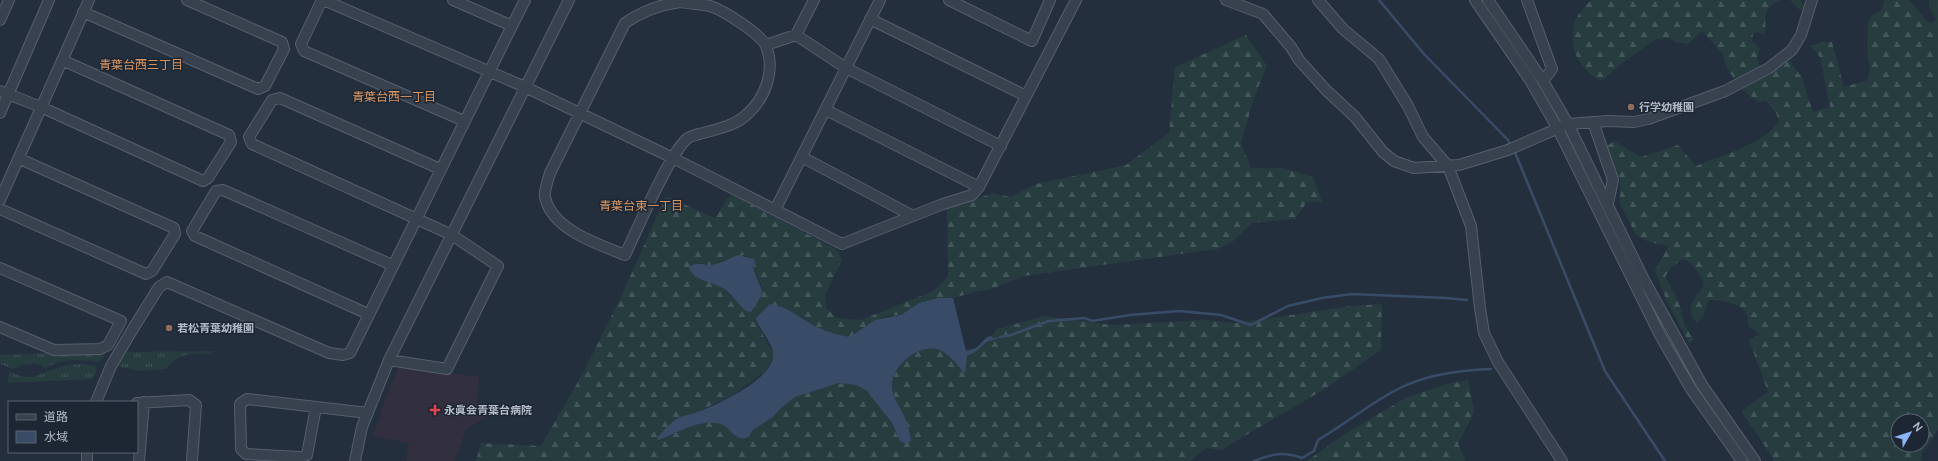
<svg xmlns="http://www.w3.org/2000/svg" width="1938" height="461" font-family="Manrope,'Noto Sans JP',sans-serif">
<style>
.medical{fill:#32303f}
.grass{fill:url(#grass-tufts)}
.forest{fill:url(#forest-firs);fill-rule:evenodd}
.water{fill:#394c67}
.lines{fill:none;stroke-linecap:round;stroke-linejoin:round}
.stream{stroke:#394c67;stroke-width:2.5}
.minor-casing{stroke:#565f6c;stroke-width:12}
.minor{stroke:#38414e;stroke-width:10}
.education-dot{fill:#8d6e63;stroke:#1d2633;stroke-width:1.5}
.health-dot{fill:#e0444e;stroke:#1d2633;stroke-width:1.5}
.labels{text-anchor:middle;stroke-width:3;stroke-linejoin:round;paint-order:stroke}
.poi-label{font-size:11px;font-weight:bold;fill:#b4bcc9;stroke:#1d2633;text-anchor:start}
.neighbourhood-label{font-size:12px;fill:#d59563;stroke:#1d2633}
</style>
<defs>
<pattern id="grass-tufts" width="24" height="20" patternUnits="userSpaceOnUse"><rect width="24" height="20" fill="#263c3f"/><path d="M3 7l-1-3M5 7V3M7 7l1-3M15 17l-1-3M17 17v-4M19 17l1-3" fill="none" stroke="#435659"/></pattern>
<pattern id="forest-firs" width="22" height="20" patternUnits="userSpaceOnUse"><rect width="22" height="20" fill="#263c3f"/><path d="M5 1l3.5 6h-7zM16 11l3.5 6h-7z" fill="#435659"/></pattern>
</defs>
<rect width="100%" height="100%" fill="#242f3e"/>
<path class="medical" d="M 401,366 L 479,377 L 477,403 L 490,405 L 488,416 L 466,429 L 455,461 L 406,461 L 409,443 L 373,436 L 384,402 L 398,369 Z"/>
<path class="grass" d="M 106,351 L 102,360 L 97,362 C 79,360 62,358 45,368 C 36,361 24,363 14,369 L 0,364 L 0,355 Z
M 217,351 C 194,358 185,347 166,369 L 141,371 L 119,367 L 117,364 L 124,352 Z
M 82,364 L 96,366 L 97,369 L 93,379 L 10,383 L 8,382 L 9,371 L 20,376 L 33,377 L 65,365 Z"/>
<path class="forest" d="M 1591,0 L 1784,0 L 1773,3 L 1766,12 L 1765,34 L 1753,32 L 1752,41 L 1760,48 L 1757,58 L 1760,68 L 1763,70 L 1790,61 L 1802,78 L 1813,112 L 1830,107 L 1820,57 L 1811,46 L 1821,42 L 1832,42 L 1844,87 L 1868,80 L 1870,68 L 1867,51 L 1868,22 L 1872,15 L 1881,11 L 1885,0 L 1909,0 L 1927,21 L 1932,23 L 1936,19 L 1929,6 L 1929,0 L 1938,0 L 1938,430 L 1922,453 L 1921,461 L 1775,461 L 1741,411 L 1768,392 L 1749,340 L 1761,334 L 1749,327 C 1748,321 1748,313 1743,309 C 1738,304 1717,299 1709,300 L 1702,318 L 1697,323 C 1683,309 1695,298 1704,286 C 1702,275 1693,263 1683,259 L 1672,266 L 1665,277 L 1679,302 L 1684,324 L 1694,340 L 1689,343 L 1667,302 L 1655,270 L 1669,246 L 1649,242 L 1636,235 L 1620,204 L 1620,178 L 1604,166 L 1597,153 L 1614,141 L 1641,157 L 1678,145 L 1696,166 C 1720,156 1765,144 1779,121 L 1776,113 L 1766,101 L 1759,102 L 1741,89 L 1727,68 L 1723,54 L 1702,31 L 1688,44 L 1676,42 L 1669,38 L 1656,39 L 1622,63 L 1602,81 C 1592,78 1580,65 1576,55 C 1573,48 1572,33 1574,26 C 1575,16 1584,8 1591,0 ZM 1898,421 L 1922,421 L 1922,445 L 1898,445 Z
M 1790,0 L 1800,0 L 1804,5 L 1801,11 Z
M 1246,35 L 1267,66 L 1254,98 L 1241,143 L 1251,168 L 1283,168 L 1313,177 L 1322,202 L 1307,202 L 1295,219 L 1252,223 L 1232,242 L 1217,249 L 1024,276 L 989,290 L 979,291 L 953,298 L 938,298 L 901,315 L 886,316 L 850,337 L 836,336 L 811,324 L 758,326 L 773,353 L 772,359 L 767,370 L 733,395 L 695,413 L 682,416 L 660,440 C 677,433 710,412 728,427 C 731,430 733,434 736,437 L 749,437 C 755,426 766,424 774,416 C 781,409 787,402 795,397 C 807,390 844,379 857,385 C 876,394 892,423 900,441 L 911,441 C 910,434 909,426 906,420 C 902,409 892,398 892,386 C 892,366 918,345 937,349 C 948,352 958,366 965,374 L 967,356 C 980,350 988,340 1000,338 L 1000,336 L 993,338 L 992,336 L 997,329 L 1043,316 L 1113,325 L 1202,320 L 1237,323 L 1351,306 L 1382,304 L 1381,350 L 1323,390 L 1221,450 L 1206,448 L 1190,461 L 476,461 L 481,443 L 541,446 L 583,373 L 620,299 L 666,196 L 715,218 L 731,194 L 836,249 L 842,259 L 826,294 L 825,301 L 827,309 L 837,318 L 861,320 L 933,291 L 948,277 L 947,209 L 993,193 L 1010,197 L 1036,184 L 1126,165 L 1169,133 L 1175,67 ZM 744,255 L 754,259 L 755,262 L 753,268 L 763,289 L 733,299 L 723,288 L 709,281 L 692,265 L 698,263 L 710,265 Z
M 1468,380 L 1474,412 L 1458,444 L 1466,461 L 1307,461 L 1340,437 L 1405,398 L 1447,384 Z"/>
<path class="water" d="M 738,255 L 754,259 L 755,262 L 753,268 C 762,294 768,288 751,312 L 746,311 C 739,305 729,291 721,287 C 709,281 695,281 689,268 C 696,261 701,265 710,265 C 719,264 729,259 738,255 Z
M 938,298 L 953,298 L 966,351 L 976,348 L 987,337 L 992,336 L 993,338 L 1002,337 L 987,342 L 975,352 L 967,356 L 965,374 C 958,366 948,352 937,349 C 918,345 891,366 892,386 C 892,398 902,409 906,420 C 909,426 910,434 911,441 L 906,444 L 900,441 L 892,423 L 867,391 L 856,385 L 839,383 L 795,397 L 781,408 L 773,417 L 753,430 L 749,437 C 731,443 734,425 715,423 C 695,421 677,433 659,440 L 657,438 C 664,430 671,422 680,417 C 685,415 690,414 695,413 C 715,406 775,379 773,354 C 772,341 759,330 756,318 L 770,304 C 786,306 796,315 809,323 C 822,330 835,335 850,337 L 875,320 L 901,315 L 919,303 Z"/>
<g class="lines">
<path class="stream" d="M 1379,0 L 1424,54 L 1508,140 L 1511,146
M 1514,150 L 1605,371 L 1665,461
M 1000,337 L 1011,335 L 1049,321 L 1085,318 L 1092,321 L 1130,315 L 1179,311 L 1221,315 L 1251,325 L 1288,306 L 1322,298 L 1352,294 L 1446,298 L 1467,300
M 1254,461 C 1272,454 1283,451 1302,458 L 1314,451 L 1318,440 C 1346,424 1370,403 1398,389 C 1427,374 1459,370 1491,369"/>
<defs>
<path id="minor" d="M 453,0 L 512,26 L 525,0
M 949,0 L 1032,41 L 1050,0
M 1226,0 L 1263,14 L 1291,47 L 1299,60 L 1326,90 L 1355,117 L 1383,152 L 1394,161 L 1414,168 L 1459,165 L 1508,150 L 1568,124 L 1608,121 L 1634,122 L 1648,119 L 1725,91 L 1769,68 L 1792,50 L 1801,35 L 1812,0
M 1318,0 L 1343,29 L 1379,59 L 1408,106 L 1423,137 L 1448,166 L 1471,226 L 1480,308 L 1484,333 L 1498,362 L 1562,461
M 1475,0 L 1530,80 L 1558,129 L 1660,335 L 1691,389 L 1742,461
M 1488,0 L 1543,81 L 1568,124 L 1644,280 L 1702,385 L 1755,461
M 1527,0 L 1552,69 L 1543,81
M 680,2 C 689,4 700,4 710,6 C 723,10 761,34 766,46 C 776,71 765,100 744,117 C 733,126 714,130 699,134 C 696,135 691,136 688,138 C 671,150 636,232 625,255 C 598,244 552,230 545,197 C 544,190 548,181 550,173 L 625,23 C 642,11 658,5 680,2 Z
M 83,12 L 258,89 L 265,86 L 284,49 L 282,42 L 187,0
M 870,19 L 1026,96
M 0,20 L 9,0
M 796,35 L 846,68 L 1001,146
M 766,45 L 796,35 L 814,0
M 0,91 L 41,107 L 203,181 L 208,178 L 231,142 L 229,135 L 62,60
M 826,110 L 979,187
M 0,113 L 49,0
M 464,121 L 304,51 L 301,44 L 320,4 L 326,1 L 525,87 L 673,158 L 842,244 L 943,204 L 972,195 L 979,187 L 1076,0
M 1593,122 L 1613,180 L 1608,203
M 802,157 L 913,216
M 0,200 L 89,0
M 0,209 L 146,274 L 152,271 L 175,234 L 174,228 L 20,159
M 775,210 L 880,0
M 0,268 L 121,321 L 108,345 L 100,349 L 54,350 L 0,327
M 368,314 L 195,236 L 192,231 L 216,191 L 223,190 L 392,265
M 389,360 L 447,369 L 498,266 L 452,235 L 252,144 L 249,137 L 272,100 L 280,98 L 440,169
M 96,402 L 111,366 L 131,332 L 159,287 L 167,282 L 329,353 L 343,355 L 350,353 L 512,26
M 137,403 L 189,400 L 196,405 L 192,461
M 316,407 L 307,455 L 300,457 L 246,454 L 241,449 L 240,404 L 247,399 L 368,413
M 87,452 L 87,461
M 139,461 L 144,402
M 355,461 L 362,427 L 389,360 L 569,0"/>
</defs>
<use href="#minor" class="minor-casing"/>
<use href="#minor" class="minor"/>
</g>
<g class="education-dot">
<circle cx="1631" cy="107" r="4"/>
<circle cx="169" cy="328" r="4"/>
</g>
<path class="health-dot" d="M433 404h4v4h4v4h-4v4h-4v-4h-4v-4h4z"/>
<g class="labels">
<g class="poi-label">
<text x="1639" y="111">行学幼稚園</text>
<text x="177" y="332">若松青葉幼稚園</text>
<text x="444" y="414">永眞会青葉台病院</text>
</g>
<g class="neighbourhood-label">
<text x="141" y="69">青葉台西三丁目</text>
<text x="394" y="101">青葉台西一丁目</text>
<text x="641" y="210">青葉台東一丁目</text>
</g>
</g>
<rect x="8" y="401" width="130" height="52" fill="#1d2633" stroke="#59626f"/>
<rect x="16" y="414" width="20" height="6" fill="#38414e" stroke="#59626f"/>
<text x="44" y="421" font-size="12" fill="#b4bcc9">道路</text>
<rect x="16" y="431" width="20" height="12" fill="#394c67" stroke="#59626f"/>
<text x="44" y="441" font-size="12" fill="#b4bcc9">水域</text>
<g transform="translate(1910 433) rotate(51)"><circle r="19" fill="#1d2633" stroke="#59626f"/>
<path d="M0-3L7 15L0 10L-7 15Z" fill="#8ab4f8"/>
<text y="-6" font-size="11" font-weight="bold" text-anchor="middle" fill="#b4bcc9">N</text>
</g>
</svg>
